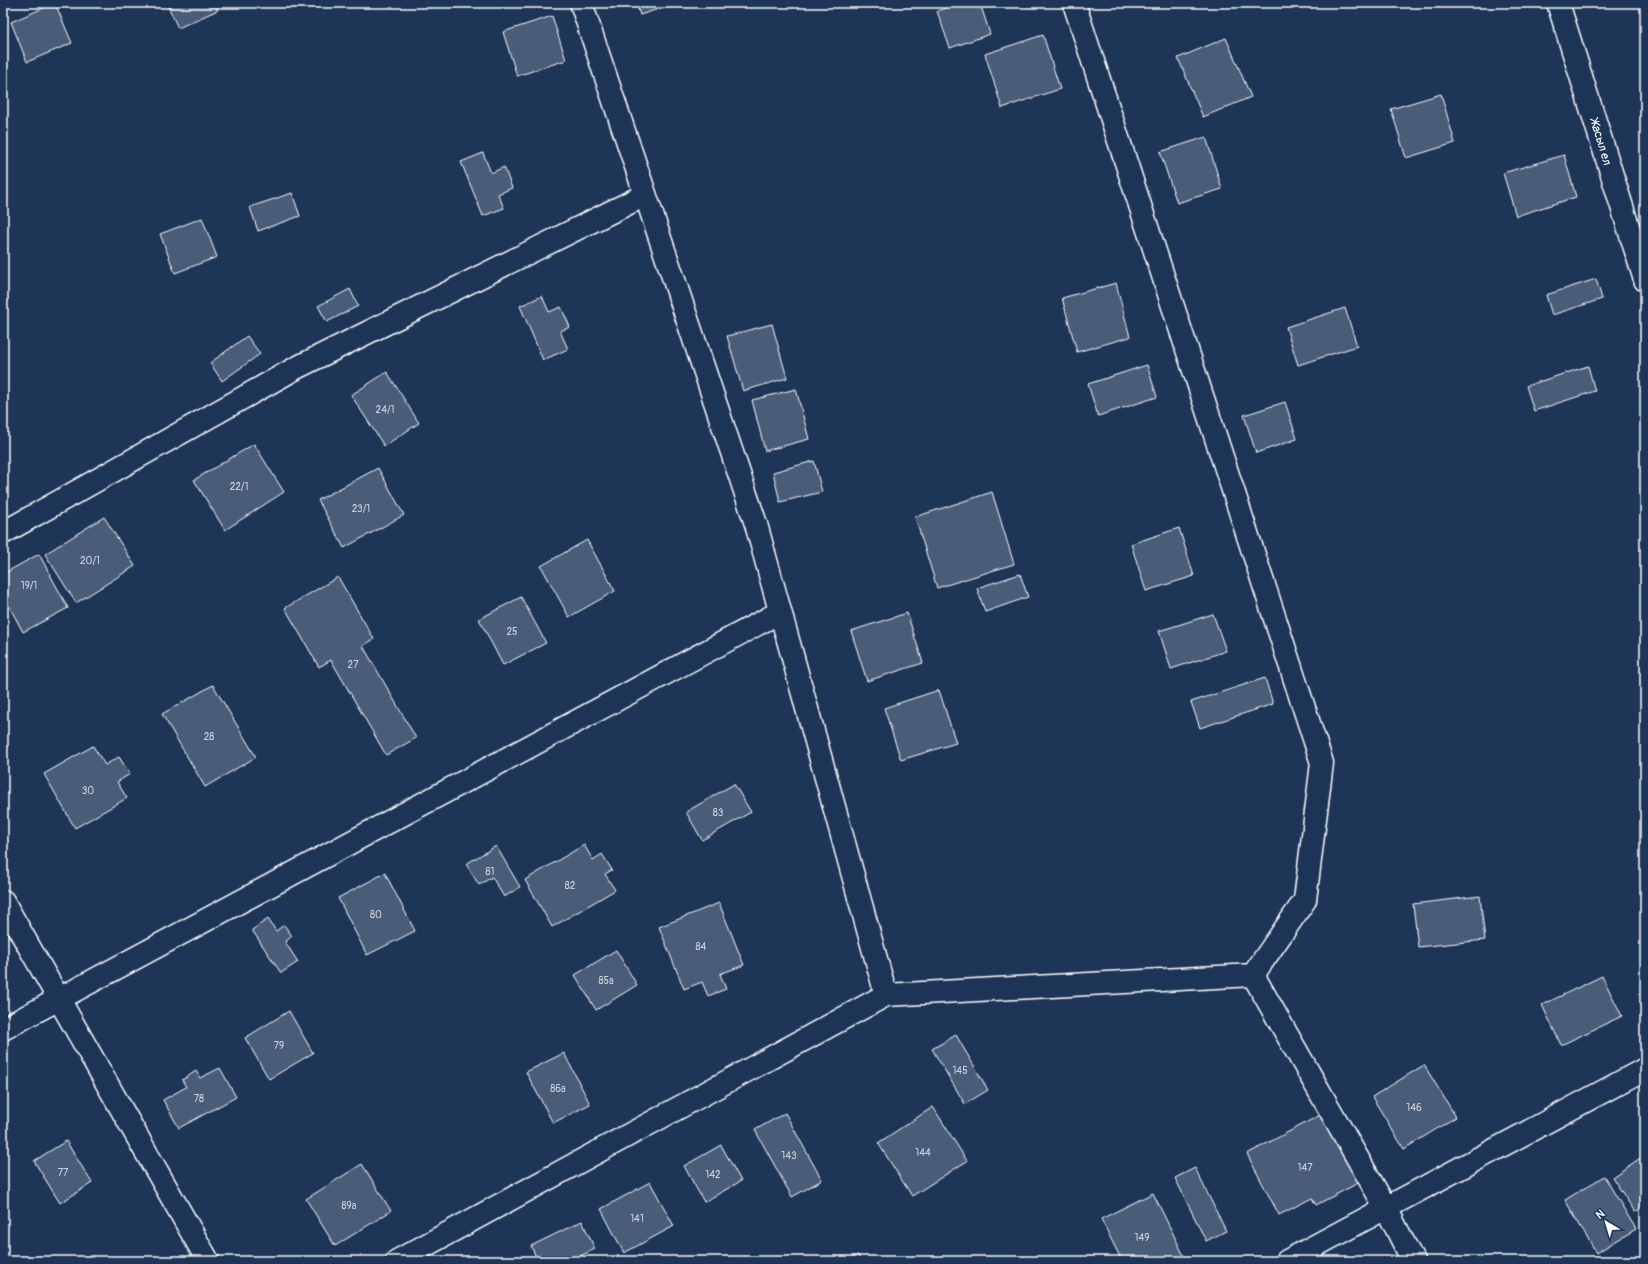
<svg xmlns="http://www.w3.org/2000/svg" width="1648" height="1264" font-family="Pangolin,sans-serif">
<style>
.building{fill:#4a5d79;stroke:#fff}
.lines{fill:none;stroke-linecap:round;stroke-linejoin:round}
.minor-casing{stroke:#fff;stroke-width:25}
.minor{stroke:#1d3557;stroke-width:22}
.labels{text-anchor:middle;stroke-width:3.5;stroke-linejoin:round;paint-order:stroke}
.number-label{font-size:10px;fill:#d2d6de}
.street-label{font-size:12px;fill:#fff;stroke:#1d3557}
</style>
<rect width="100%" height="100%" fill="#1d3557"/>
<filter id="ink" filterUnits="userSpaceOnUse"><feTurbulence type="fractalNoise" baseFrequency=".025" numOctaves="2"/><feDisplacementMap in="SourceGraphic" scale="8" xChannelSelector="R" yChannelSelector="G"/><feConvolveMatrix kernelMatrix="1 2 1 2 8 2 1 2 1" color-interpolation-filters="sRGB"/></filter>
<g filter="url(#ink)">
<path class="building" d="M 55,3 L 72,43 L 27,62 L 11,22 Z
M 170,3 L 215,3 L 218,10 L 178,28 L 167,4 Z
M 636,3 L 677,3 L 640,15 Z
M 961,3 L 980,3 L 990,34 L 950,48 L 937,11 Z
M 552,16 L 566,60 L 517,76 L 503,32 Z
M 1043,35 L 1060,89 L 1002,108 L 985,54 Z
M 1226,38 L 1251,97 L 1203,117 L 1178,58 Z
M 1441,94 L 1455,143 L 1406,158 L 1391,109 Z
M 1206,137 L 1222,189 L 1177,203 L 1160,152 Z
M 483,153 L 491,173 L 504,167 L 512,188 L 498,194 L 504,208 L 483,216 L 461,162 Z
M 1564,155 L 1576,197 L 1516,216 L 1503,173 Z
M 292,193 L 300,216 L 258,231 L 250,207 Z
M 202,218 L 217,257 L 175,273 L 160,234 Z
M 1596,279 L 1602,299 L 1552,315 L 1546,295 Z
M 1116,283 L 1130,337 L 1077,352 L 1062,298 Z
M 350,289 L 358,306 L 327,322 L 318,306 Z
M 542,296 L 549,312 L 561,307 L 570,327 L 560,331 L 568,349 L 543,360 L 520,306 Z
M 1345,308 L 1357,346 L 1298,365 L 1286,327 Z
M 772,324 L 787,378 L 743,391 L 727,336 Z
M 247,336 L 260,354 L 222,381 L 210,363 Z
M 1147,365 L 1157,397 L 1098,416 L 1088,384 Z
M 1588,366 L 1595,391 L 1534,411 L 1526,386 Z
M 387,372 L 419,423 L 384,446 L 351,395 Z
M 796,389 L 809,439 L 765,451 L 752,400 Z
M 1285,402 L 1297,439 L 1256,453 L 1244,415 Z
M 254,444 L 284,492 L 225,530 L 194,480 Z
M 814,461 L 822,492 L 780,502 L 773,472 Z
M 378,468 L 404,515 L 344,548 L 318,500 Z
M 992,492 L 1014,564 L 937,588 L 915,517 Z
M 104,517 L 135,566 L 76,603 L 45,554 Z
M 1179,528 L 1194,576 L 1146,591 L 1131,544 Z
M 587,540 L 615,591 L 569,617 L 541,566 Z
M 39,554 L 68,608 L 23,632 L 3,595 L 3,574 Z
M 1020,574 L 1028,597 L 985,612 L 977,588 Z
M 338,577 L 374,639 L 363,646 L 416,738 L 386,755 L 331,660 L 319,667 L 285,608 Z
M 521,597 L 546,643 L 503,665 L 479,619 Z
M 907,613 L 923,663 L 867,681 L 851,631 Z
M 1213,614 L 1226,651 L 1171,669 L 1159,631 Z
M 1265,678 L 1273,704 L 1200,728 L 1191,702 Z
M 213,685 L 256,757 L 205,787 L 162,714 Z
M 939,690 L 956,743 L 901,760 L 884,708 Z
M 93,746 L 105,765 L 119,757 L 130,774 L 117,782 L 127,798 L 75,828 L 44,774 Z
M 734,784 L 751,812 L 702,840 L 686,812 Z
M 584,845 L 593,860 L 602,854 L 612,870 L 605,874 L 615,890 L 552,927 L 525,880 Z
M 496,846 L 520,887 L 504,897 L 492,877 L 479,885 L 466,864 Z
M 385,873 L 415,931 L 367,955 L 338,898 Z
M 1480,896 L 1485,940 L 1418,947 L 1413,904 Z
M 719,903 L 744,965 L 720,974 L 726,989 L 708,996 L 702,982 L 684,989 L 659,927 Z
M 268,919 L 276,931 L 284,925 L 292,936 L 285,942 L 298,962 L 281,973 L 252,930 Z
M 616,950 L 637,985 L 596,1010 L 575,975 Z
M 1602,976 L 1622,1016 L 1561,1045 L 1542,1005 Z
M 289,1011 L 313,1053 L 269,1079 L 245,1038 Z
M 956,1035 L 988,1090 L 965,1104 L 932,1049 Z
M 564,1053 L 590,1104 L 553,1123 L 526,1072 Z
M 1424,1065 L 1456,1117 L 1404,1149 L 1372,1097 Z
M 220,1068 L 236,1097 L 179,1128 L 163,1100 L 186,1087 L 182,1080 L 196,1071 L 200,1078 Z
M 933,1107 L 967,1161 L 912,1196 L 878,1143 Z
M 1326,1112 L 1362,1181 L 1316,1205 L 1312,1198 L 1279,1215 L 1247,1154 Z
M 785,1113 L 822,1180 L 792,1197 L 755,1130 Z
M 66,1141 L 92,1183 L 60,1203 L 34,1161 Z
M 721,1145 L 741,1181 L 704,1202 L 684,1166 Z
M 1645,1155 L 1645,1206 L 1635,1212 L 1612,1177 Z
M 362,1164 L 391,1211 L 335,1246 L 306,1199 Z
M 1195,1168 L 1226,1231 L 1206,1241 L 1175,1178 Z
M 1604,1176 L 1636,1229 L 1596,1253 L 1565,1200 Z
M 650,1182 L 674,1226 L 624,1253 L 601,1209 Z
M 1153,1193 L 1184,1256 L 1173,1261 L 1122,1261 L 1101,1219 Z
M 582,1221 L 595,1249 L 569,1261 L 560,1261 L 557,1255 L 544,1261 L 538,1261 L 531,1246 Z
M 858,1255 L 861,1261 L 846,1261 Z"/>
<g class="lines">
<defs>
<path id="minor" d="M 581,3 L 756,524 L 886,995
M 1074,3 L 1322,763 L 1305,900 L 1253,975
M 1558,3 L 1645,280
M 3,533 L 296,368 L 645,195
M 3,901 L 208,1261
M 3,1029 L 780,612
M 397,1261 L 886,995 L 1253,975 L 1386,1208 L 1413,1261
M 1287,1261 L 1645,1069"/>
</defs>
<use href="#minor" class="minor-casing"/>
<use href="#minor" class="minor"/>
</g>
</g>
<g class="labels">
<g class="number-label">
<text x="385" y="413">24/1</text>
<text x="239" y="490">22/1</text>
<text x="361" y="512">23/1</text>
<text x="90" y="564">20/1</text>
<text x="29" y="589">19/1</text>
<text x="512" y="635">25</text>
<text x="353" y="668">27</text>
<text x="209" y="740">28</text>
<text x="88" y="794">30</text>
<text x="718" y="816">83</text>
<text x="490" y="875">81</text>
<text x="570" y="889">82</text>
<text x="376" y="918">80</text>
<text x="701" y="950">84</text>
<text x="606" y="984">85а</text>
<text x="279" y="1049">79</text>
<text x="960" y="1074">145</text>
<text x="558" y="1092">86а</text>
<text x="199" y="1102">78</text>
<text x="1414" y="1111">146</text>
<text x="923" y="1156">144</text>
<text x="789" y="1159">143</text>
<text x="1305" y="1171">147</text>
<text x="63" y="1176">77</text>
<text x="713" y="1178">142</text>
<text x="349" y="1209">89а</text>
<text x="637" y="1222">141</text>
<text x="1142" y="1241">149</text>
</g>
<g class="street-label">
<text transform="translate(1601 142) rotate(73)" y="4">Жасыл ел</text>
</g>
</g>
<rect width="1648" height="1264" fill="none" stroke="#1d3557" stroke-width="16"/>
<rect x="8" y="8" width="1632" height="1248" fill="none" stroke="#fff" stroke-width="1.5" filter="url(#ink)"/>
<g transform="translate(1606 1222) rotate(322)" stroke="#1d3557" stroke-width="3" paint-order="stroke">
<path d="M0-3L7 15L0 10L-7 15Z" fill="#ffffff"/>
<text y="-6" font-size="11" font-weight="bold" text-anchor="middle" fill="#ffffff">N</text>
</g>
</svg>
